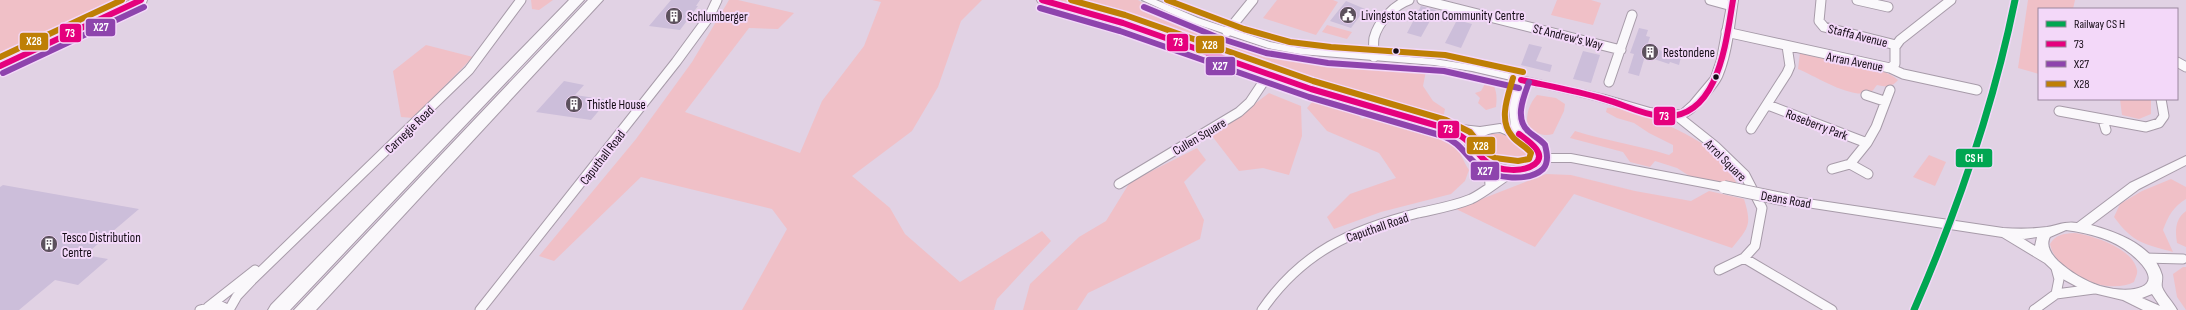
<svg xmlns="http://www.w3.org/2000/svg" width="2186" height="310" font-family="'Sofia Sans Condensed',sans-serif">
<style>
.green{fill:#f0c0c7}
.building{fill:#ccbeda}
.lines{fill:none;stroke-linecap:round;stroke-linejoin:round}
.minor-casing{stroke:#a79ba9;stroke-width:11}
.tertiary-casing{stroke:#a79ba9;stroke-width:2}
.primary-casing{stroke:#a79ba9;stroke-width:2}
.motorway-casing{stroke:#a79ba9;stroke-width:2}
.minor{stroke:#faf8fb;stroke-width:9}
.tertiary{fill:#faf8fb;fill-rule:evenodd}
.primary{fill:#faf8fb;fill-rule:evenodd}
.motorway{fill:#faf8fb;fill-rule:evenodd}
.tertiary-bridge-casing{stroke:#a79ba9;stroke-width:14;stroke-linecap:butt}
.tertiary-bridge{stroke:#faf8fb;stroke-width:12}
.bus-1-casing{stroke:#f3d8f9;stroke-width:9}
.bus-2-casing{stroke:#f3d8f9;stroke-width:9}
.bus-3-casing{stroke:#f3d8f9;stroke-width:9}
.bus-1{stroke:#e5007d;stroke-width:6}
.bus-2{stroke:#8e44ad;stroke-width:6}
.bus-3{stroke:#be7f05;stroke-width:6}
.rail-1-casing{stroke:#f3d8f9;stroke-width:10}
.rail-1{stroke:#00a651;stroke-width:7}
.bus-dot{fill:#140b15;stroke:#f3d8f9;stroke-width:1.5}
.labels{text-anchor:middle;stroke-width:4;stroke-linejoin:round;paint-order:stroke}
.poi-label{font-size:13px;fill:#140b15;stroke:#f3d8f9;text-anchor:start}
.street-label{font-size:13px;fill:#140b15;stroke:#f3d8f9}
.line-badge{stroke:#f3d8f9;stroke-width:1.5}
.badge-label{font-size:11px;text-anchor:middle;font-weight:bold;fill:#fff}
</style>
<rect width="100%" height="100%" fill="#e1d2e4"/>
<path class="green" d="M 0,0 L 130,0 L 0,61 Z
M 553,0 L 539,10 L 532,9 L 531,0 Z
M 729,0 L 738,0 L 794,13 L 778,29 L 749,28 L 685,112 L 800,153 L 822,101 L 864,46 L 881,2 L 872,0 L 982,0 L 961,21 L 938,87 L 912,131 L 852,176 L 890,208 L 905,234 L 960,282 L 1042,231 L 1051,241 L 997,299 L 994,310 L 742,310 L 787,229 L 772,209 L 641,177 L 554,261 L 539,256 L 636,139 L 692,62 Z
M 1059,0 L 1138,0 L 1160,15 L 1266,52 L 1331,60 L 1367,62 L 1426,71 L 1423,86 L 1433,101 L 1445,109 L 1443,118 L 1345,92 L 1252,63 L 1193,38 Z
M 1277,0 L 1333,0 L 1338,2 L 1316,35 L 1263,18 Z
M 1557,0 L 1591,0 L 1601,3 L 1593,25 L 1551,15 Z
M 2028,0 L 2075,0 L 2073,9 L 2039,9 L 2039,74 L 2018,68 Z
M 1327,25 L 1352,32 L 1347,39 L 1322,32 Z
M 426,45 L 473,57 L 413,118 L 401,117 L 393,71 Z
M 1800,53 L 1806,53 C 1827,58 1884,66 1898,80 C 1891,88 1886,87 1877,85 C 1875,87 1873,91 1871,92 C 1851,100 1816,76 1798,69 Z
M 1486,82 L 1493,84 C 1497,92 1497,98 1496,107 L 1486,110 L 1478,103 L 1480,98 L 1475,93 L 1481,91 Z
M 1269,93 L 1301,106 L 1302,136 L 1289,175 L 1263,168 L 1239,171 L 1212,136 Z
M 1537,95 L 1556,98 L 1565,104 L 1564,111 L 1553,134 C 1544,137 1536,133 1528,128 C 1525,116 1529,104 1537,95 Z
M 2120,99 L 2151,99 L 2151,114 L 2139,119 L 2122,115 Z
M 1313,101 L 1356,112 L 1362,119 C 1366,118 1371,116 1374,116 C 1386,117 1439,132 1449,139 C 1459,145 1462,160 1469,170 L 1465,181 L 1451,194 L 1381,212 L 1334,229 L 1327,217 L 1350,194 L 1396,178 L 1379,153 L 1327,131 L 1307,108 Z
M 1607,108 C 1631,105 1698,137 1715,153 C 1725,163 1732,174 1738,186 L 1691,177 L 1677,168 L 1655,161 L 1650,167 L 1630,162 L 1623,152 L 1570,138 L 1575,131 C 1606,141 1638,145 1669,155 L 1673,152 L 1673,145 L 1649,133 L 1634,123 L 1617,118 L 1606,112 Z
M 1492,134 C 1506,133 1521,137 1528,150 L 1525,159 C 1510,168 1484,163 1480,144 L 1486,137 Z
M 1197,148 L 1206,160 L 1184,182 L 1204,220 L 1200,239 L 1088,293 L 1077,310 L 1023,310 L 1030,284 L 1079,237 L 1106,221 L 1130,182 Z
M 1929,155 L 1946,162 L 1935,186 L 1913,177 Z
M 1546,174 L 1571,175 L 1635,191 L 1691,201 L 1709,191 L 1744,199 C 1752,225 1749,227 1732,248 L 1574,194 L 1535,247 L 1456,209 Z
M 2171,179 L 2186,187 L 2186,199 C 2173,207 2168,216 2163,230 L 2173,252 C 2144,244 2133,243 2114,217 L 2120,204 L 2142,191 Z
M 2186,211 L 2186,247 L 2177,243 C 2175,231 2175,219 2186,211 Z
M 2074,233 C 2092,235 2133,248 2137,270 C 2138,274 2135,278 2134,282 C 2107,296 2056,274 2050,244 C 2056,234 2063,234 2074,233 Z
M 2183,267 L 2186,267 L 2186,310 L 2177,297 L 2173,274 Z"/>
<path class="building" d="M 671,0 L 700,0 L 696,6 L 698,6 L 680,30 L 649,26 Z
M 1346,1 L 1365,9 L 1351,28 L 1330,21 Z
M 1421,6 L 1436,10 L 1421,37 L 1407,33 Z
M 1457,20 L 1472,24 L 1461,48 L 1445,43 Z
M 1639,28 L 1648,30 L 1646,36 L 1650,37 L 1647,46 L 1681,57 L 1679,65 L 1670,62 L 1669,64 L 1645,56 L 1639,76 L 1628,73 L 1634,54 L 1630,53 Z
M 1529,44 L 1542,47 L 1536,61 L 1552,65 L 1550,72 L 1521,65 Z
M 1583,51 L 1600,55 L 1591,83 L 1573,79 Z
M 564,81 L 584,85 L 575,95 L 608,100 L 591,120 L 536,112 Z
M 3,185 L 139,209 L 85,255 L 108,259 L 78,285 L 55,280 L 19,310 L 0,310 L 0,187 Z"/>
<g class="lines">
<defs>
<path id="minor" d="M 1422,0 L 1621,50
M 1710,0 L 1732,6
M 1821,0 L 1819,21 L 1824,27 L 1896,45
M 1857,0 L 1888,7
M 1227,32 L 1253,0
M 1726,32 L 1890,68 L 1895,64 L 1895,47 L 1900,40 L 1951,0
M 1374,57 C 1374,51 1373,44 1374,38 C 1378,22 1394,5 1409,0
M 2177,62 L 2186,67
M 1890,68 L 1903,74 L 1977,90
M 1609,82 L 1632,15
M 1866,95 L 1884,101
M 1768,105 L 1867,143 L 1876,127 L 1890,90
M 2059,111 L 2146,127 L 2159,123 L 2164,116 L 2161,99
M 1676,115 L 1715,146 L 1745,175 L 1762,208 L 1755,246 L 1744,258
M 2103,120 L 2106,130
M 1751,129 L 1787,73 L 1790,66 L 1787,46
M 1850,164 L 1868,174
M 1489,165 L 1490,186
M 1832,169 L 1850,164 L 1867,143
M 1119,184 L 1239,112 L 1250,102 L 1268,75
M 2144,258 L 2183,259
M 2056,268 L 2059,279 L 2056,294 L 2094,289
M 1719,270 L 1744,258 L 1832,310
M 208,307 L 255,270
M 200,310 L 219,305 L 229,310
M 229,310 L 237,296 L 253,279 L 469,70 L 521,0
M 480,310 L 676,62 L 709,17 L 717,0
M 1262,310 C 1302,252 1351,230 1418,213 C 1436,209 1454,206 1471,199 C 1484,193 1500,179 1514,171
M 2034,310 L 2056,294"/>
<path id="tertiary" d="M 1037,0 L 1053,0 L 1126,21 L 1315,87 L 1443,123 L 1480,127 L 1500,124 L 1511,127 L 1509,107 L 1515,81 L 1472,71 L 1434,65 L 1300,54 L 1268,48 L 1190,22 L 1142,0 L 1156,0 L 1198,18 L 1270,42 L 1300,48 L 1434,59 L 1472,65 L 1605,95 L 1650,108 L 1671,111 L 1681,110 L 1690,102 L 1711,77 L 1717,59 L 1728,0 L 1738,0 C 1734,25 1732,54 1722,77 C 1718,86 1697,111 1688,116 C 1666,126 1625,108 1602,102 C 1577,95 1551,90 1526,84 L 1521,114 L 1524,133 L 1540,143 L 1546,154 L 1571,154 L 1724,183 L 1730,187 L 1724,191 L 1571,162 L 1542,162 L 1531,171 L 1508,174 L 1494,171 L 1477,163 L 1465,146 L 1471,134 L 1443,131 L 1307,91 L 1118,25 L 1038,2 ZM 1500,132 L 1526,143 L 1534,152 C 1532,179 1487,165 1477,146 C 1481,135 1488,133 1500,132 Z
M 2186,156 L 2186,165 L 2139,189 L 2091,225 C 2117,232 2154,246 2162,275 C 2163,279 2161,284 2162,287 C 2165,295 2173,302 2177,310 L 2143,310 L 2123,300 L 2085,291 L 2061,278 L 2045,263 L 2002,237 L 1787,204 L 1781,200 L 1787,196 L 2003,228 C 2018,229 2032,229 2047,227 C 2058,225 2066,221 2077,223 L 2130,183 ZM 2066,230 C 2089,233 2113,239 2131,254 C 2173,289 2131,295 2100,286 C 2085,281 2070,272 2058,261 C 2052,255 2045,246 2050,237 ZM 2037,237 L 2035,246 L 2022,238 L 2024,239 ZM 2152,294 L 2160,306 L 2142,298 Z"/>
<path id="primary" d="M 131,0 L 147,0 L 146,3 L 0,70 L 0,61 Z"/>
<path id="motorway" d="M 569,0 L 584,0 L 290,310 L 268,310 L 271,305 Z
M 588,0 L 603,0 L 316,310 L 294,310 Z"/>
</defs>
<use href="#minor" class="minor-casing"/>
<use href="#tertiary" class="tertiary-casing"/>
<use href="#primary" class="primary-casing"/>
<use href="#motorway" class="motorway-casing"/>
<use href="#minor" class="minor"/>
<use href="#tertiary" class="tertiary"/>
<use href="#primary" class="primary"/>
<use href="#motorway" class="motorway"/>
<defs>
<path id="tertiary-bridge" d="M 1724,187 L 1787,200"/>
</defs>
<use href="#tertiary-bridge" class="tertiary-bridge-casing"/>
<use href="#tertiary-bridge" class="tertiary-bridge"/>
<defs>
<path id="bus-1" d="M 1042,0 L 1123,23 L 1311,89 L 1445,128 C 1455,132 1465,137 1471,145 C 1477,151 1481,158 1488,163 C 1499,171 1523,173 1535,164 C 1548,153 1527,140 1519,134
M 0,66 L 141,0
M 1521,80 C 1549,86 1577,91 1604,99 C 1623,104 1640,114 1660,116 C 1719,122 1726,41 1733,0"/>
<path id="bus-2" d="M 1144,7 L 1219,38 L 1266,53 L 1328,63 L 1444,71 L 1519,88
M 1040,8 L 1120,31 L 1309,97 L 1443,136 C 1463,144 1465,157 1481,168 C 1495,179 1529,182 1543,169 C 1549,162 1547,153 1545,145 C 1540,139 1533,136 1528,131 C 1514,118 1524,96 1529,82
M 3,73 L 144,7"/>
<path id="bus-3" d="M 1071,0 L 1125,15 L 1313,81 L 1446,120 L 1470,132 L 1487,153 L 1495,158 L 1518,161 L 1529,159 L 1531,153 C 1526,146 1517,143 1512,136 C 1498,120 1508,96 1513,78
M 1167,0 L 1244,29 L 1290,42 L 1331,47 L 1445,55 L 1523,72
M 0,57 L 122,0"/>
</defs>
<use href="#bus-1" class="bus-1-casing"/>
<use href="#bus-2" class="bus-2-casing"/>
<use href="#bus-3" class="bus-3-casing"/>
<use href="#bus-1" class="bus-1"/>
<use href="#bus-2" class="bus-2"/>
<use href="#bus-3" class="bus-3"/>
<defs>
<path id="rail-1" d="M 1914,310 C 1958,209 1993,108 2015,0"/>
</defs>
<use href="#rail-1" class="rail-1-casing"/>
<use href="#rail-1" class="rail-1"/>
</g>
<defs>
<symbol id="civic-disc" viewBox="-11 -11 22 22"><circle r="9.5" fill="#5c515d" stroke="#f3d8f9"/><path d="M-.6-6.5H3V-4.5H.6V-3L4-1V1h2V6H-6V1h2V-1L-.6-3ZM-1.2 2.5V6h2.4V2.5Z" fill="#fff"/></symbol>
<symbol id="building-disc" viewBox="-11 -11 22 22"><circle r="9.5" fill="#5c515d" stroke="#f3d8f9"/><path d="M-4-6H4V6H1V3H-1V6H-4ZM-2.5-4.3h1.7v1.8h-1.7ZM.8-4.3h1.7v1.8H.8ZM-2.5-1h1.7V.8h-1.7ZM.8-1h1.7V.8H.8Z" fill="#fff"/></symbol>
</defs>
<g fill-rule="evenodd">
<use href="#civic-disc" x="1338" y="5" width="20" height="20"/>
<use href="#building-disc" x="664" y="6" width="20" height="20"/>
<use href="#building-disc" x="1640" y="42" width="20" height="20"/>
<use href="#building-disc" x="564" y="94" width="20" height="20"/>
<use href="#building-disc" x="39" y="234" width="20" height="20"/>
</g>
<g class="bus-dot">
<circle cx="1396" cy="51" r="3.5"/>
<circle cx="1716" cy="77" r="3.5"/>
</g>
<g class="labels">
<g class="poi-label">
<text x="1361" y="20">Livingston Station Community Centre</text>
<text x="687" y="21">Schlumberger</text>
<text x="1663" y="57">Restondene</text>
<text x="587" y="109">Thistle House</text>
<text x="62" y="242">Tesco Distribution<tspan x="62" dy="15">Centre</tspan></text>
</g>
<g class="street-label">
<text transform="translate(1858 35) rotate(14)" y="5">Staffa Avenue</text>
<text transform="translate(1568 36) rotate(14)" y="5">St Andrew's Way</text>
<text transform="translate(1855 61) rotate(11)" y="5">Arran Avenue</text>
<text transform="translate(1817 124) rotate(21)" y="5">Roseberry Park</text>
<text transform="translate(409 129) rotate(-44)" y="5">Carnegie Road</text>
<text transform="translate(1199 136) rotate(-31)" y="5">Cullen Square</text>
<text transform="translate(602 157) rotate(-52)" y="5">Caputhall Road</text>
<text transform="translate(1726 160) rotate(45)" y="5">Arrol Square</text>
<text transform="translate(1786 199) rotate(10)" y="5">Deans Road</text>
<text transform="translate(1377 227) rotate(-19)" y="5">Caputhall Road</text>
</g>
</g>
<g class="line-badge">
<rect x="85" y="18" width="31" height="19" rx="4" fill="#8e44ad"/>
<rect x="59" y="23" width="23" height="20" rx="4" fill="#e5007d"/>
<rect x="19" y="32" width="30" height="19" rx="4" fill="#be7f05"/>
<rect x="1166" y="33" width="23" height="19" rx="4" fill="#e5007d"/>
<rect x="1195" y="35" width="30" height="19" rx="4" fill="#be7f05"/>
<rect x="1205" y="56" width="31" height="20" rx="4" fill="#8e44ad"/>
<rect x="1653" y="106" width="23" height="20" rx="4" fill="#e5007d"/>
<rect x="1437" y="120" width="23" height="19" rx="4" fill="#e5007d"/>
<rect x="1466" y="136" width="30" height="19" rx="4" fill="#be7f05"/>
<rect x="1955" y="148" width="38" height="20" rx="4" fill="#00a651"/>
<rect x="1470" y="161" width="30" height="20" rx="4" fill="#8e44ad"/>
</g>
<g class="badge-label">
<text x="101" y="31">X27</text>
<text x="70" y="37">73</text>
<text x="34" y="45">X28</text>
<text x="1178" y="46">73</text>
<text x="1210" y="49">X28</text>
<text x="1220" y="70">X27</text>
<text x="1664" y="120">73</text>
<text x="1448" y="133">73</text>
<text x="1481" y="150">X28</text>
<text x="1974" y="162">CS H</text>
<text x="1485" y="175">X27</text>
</g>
<rect x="2038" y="8" width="140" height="92" fill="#f3d8f9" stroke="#9a869e"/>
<rect x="2046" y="21" width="20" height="6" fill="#00a651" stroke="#9a869e"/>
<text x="2074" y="28" font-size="12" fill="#140b15">Railway CS H</text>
<rect x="2046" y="41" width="20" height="6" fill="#e5007d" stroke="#9a869e"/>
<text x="2074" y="48" font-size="12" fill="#140b15">73</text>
<rect x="2046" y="61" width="20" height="6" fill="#8e44ad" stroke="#9a869e"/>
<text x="2074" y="68" font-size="12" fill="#140b15">X27</text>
<rect x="2046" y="81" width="20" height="6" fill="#be7f05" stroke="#9a869e"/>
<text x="2074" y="88" font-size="12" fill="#140b15">X28</text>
</svg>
